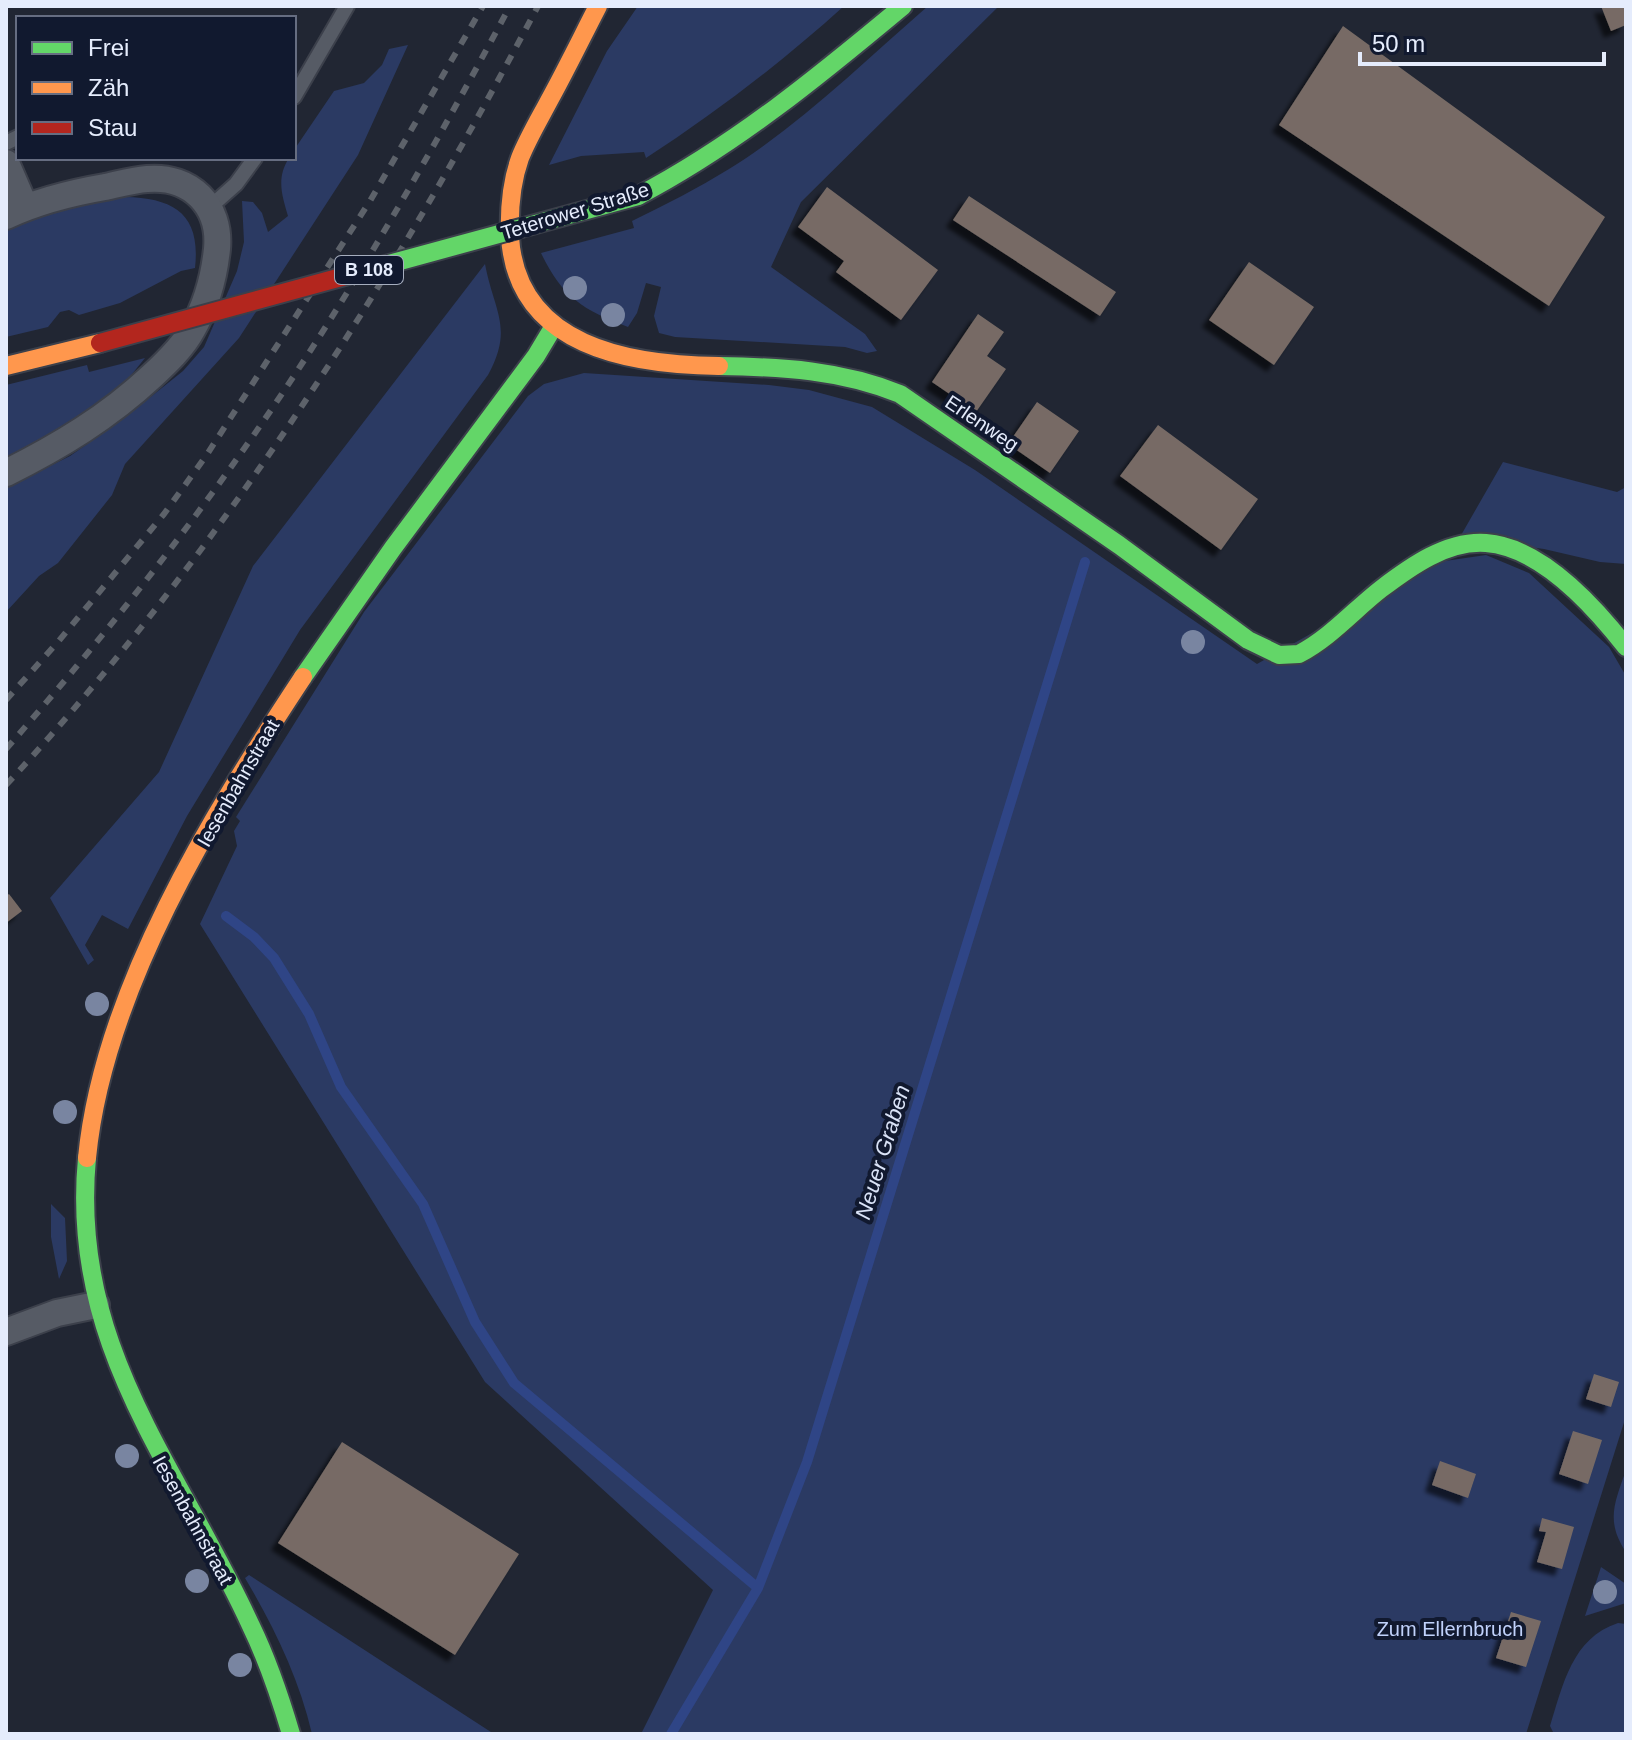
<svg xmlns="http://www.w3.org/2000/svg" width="1632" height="1740" font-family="Helvetica,sans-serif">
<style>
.green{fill:#2b3a63}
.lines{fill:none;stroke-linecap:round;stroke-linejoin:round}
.stream{stroke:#2f4586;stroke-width:10}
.building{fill:#776b65;filter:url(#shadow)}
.lane-casing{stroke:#3c404b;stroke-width:18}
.street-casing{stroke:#3c404b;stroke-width:30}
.fast-casing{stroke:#3c404b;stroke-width:22}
.slow-casing{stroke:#3c404b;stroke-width:22}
.lane{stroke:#565b65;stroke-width:14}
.street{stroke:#565b65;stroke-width:26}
.fast{stroke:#63d668;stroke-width:18}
.slow{stroke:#ff974d;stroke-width:18}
.rail{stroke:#5d626a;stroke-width:6;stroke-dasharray:10 10;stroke-linecap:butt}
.fast-bridge-casing{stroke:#3c404b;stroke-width:22;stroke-linecap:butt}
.jam-bridge-casing{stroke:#3c404b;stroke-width:22;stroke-linecap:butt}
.fast-bridge{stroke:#63d668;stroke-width:18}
.jam-bridge{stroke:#b3261e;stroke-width:18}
.tree{fill:#7985a1}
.labels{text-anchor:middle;stroke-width:8;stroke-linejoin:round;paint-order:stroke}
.shield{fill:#11192f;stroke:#a5adbe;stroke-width:2}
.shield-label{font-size:18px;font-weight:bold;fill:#e5ecfc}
.street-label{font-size:20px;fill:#e5ecfc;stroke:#11192f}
.park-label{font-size:20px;fill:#c1d2fb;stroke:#11192f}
.water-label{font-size:22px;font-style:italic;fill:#dae3f7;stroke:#11192f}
</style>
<defs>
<filter id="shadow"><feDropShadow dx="-7" dy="7" stdDeviation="2" flood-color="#0009"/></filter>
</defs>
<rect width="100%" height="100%" fill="#212633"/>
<path class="green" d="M 638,6 L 844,6 C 782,62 717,112 646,158 L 644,152 L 581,156 L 549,165 L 607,51 Z
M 928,6 L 999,6 L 801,202 L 771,267 L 865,334 L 877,351 L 867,353 L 845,347 L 675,337 L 659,333 L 654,316 L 661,287 L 646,283 L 637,313 L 628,327 C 583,310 562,297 541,253 L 634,228 L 632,221 C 665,205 698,188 729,169 C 799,126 866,60 928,6 Z
M 408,45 L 358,155 L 239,338 L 125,464 L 112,495 L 58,563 L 39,576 L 6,612 L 6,488 L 70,456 L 123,419 L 183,371 L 204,347 L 237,271 L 244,242 L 242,201 L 253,202 L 262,213 L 268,232 L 288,216 C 282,195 276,178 289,158 L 294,158 L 294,150 L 334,91 L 364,83 L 382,65 L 389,49 Z
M 125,197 C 175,198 201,215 195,268 L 181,271 L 120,303 L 79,315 L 69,310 L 60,312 L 48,327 L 6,337 L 6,230 L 66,208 Z
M 485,264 C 494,312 514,327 488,375 L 300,630 L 187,816 L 128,929 L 102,915 L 85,945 L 94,960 L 88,965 L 50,898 L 159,772 L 253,566 Z
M 145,358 L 120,389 L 57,434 L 6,459 L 6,385 L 87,365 L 89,372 Z
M 584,373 L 769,385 L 809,390 L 872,407 L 975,470 L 1257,664 L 1438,562 L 1486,555 L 1529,573 L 1609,647 L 1626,676 L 1626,1416 L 1526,1734 L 641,1734 L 713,1590 L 485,1382 L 200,924 L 237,846 L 234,831 L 240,821 L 236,817 L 364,612 L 528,396 L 544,384 Z
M 1503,462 L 1617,492 L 1626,487 L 1626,564 L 1600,562 L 1544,549 L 1460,537 Z
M 51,1204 L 65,1218 L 67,1261 L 59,1279 L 51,1237 Z
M 1626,1470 L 1626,1552 C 1605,1521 1615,1502 1626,1470 Z
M 1601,1567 L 1626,1584 L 1626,1603 L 1585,1616 Z
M 249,1575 L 494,1734 L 312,1734 C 299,1678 274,1627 245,1578 Z
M 1618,1623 L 1626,1624 L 1626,1734 L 1554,1734 L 1550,1726 C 1563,1685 1572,1638 1618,1623 Z"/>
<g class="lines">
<path class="stream" d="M 226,916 L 254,937 L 274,958 L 309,1014 L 341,1087 L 423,1204 L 475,1322 L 514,1383 L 758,1588
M 671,1734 L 758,1588 L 807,1462 L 1085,562"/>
</g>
<path class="building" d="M 1601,6 L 1626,6 L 1626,25 L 1611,31 Z
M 1343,26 L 1605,217 L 1549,306 L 1279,125 Z
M 827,187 L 938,270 L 901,320 L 836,272 L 844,261 L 798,227 Z
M 969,196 L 1116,292 L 1100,316 L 953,220 Z
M 1249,262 L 1314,307 L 1274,365 L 1209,320 Z
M 978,314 L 1004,332 L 987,356 L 1006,369 L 976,412 L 932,382 Z
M 1037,402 L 1079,431 L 1050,473 L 1008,444 Z
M 1158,425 L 1258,499 L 1221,550 L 1120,476 Z
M 9,894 L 22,911 L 6,923 L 6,896 Z
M 1594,1374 L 1619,1382 L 1611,1407 L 1586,1399 Z
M 1573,1431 L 1602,1440 L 1588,1484 L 1559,1474 Z
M 342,1442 L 519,1554 L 455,1655 L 278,1543 Z
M 1440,1461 L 1476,1474 L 1468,1498 L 1432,1485 Z
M 1542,1518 L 1574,1527 L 1562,1569 L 1537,1562 L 1546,1532 L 1539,1531 Z
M 1511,1612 L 1541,1621 L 1526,1667 L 1496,1658 Z"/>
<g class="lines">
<defs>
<path id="lane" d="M 294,97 L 347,6
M 6,143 L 18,137
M 209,208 L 236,184 L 255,158"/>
<path id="street" d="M 6,163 L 25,207
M 6,216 C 38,201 70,193 105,187 C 119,184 133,180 147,179 C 191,175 221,206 217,249 C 214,277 206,306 192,330 C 183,347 166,363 152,376 C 108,417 60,446 6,473
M 6,1332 L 57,1313 L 96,1305"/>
<path id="fast" d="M 638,196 C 735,145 819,76 903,6
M 719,366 C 782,367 841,370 900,394 L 1119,545 L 1248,640 L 1279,655 L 1299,654 C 1330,638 1354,610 1381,589 C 1410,567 1447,540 1486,543 C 1541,547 1594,606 1626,647
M 303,677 L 393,548 L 536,356 L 554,326
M 87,1158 C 69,1347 178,1466 251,1626 C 268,1661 280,1697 291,1734"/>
<path id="slow" d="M 598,6 C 582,37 567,68 550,99 C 540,118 528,138 520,158 C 511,183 509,211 510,237 C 517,347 630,365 719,366
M 6,366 L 100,343
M 87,1158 C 103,991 212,815 303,677"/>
</defs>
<use href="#lane" class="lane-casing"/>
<use href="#street" class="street-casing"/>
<use href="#fast" class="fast-casing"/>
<use href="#slow" class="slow-casing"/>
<use href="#lane" class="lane"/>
<use href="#street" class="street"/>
<use href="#fast" class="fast"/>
<use href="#slow" class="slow"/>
<path class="rail" d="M 6,700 L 57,643 L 164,514 L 206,456 L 370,201 L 483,6
M 6,749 C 91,652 172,551 246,446 C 345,306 429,157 510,6
M 6,785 C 220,554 391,284 538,6"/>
<defs>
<path id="fast-bridge" d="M 389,264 L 638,196"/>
<path id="jam-bridge" d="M 100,343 L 389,264"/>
</defs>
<use href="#fast-bridge" class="fast-bridge-casing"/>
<use href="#jam-bridge" class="jam-bridge-casing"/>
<use href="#fast-bridge" class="fast-bridge"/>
<use href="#jam-bridge" class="jam-bridge"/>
</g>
<g class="tree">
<circle cx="575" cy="288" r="12"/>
<circle cx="613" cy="315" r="12"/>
<circle cx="1193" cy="642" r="12"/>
<circle cx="97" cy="1004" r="12"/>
<circle cx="65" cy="1112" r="12"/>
<circle cx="127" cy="1456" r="12"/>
<circle cx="197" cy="1581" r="12"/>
<circle cx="1605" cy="1592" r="12"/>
<circle cx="240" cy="1665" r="12"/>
</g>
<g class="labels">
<rect class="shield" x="335" y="256" width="68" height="28" rx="6"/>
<g class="shield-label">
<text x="369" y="276">B 108</text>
</g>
<g class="street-label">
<text transform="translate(575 211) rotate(-17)" y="7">Teterower Straße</text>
<text transform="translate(982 423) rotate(34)" y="7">Erlenweg</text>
<text transform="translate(238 783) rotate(-60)" y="7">Iesenbahnstraat</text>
<text transform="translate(193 1520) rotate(61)" y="7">Iesenbahnstraat</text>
</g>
<g class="park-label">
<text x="1450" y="1636">Zum Ellernbruch</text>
</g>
<g class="water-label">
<text transform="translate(882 1152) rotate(-73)" y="8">Neuer Graben</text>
</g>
</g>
<rect width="1632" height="1740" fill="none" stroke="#e5ecfc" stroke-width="16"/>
<rect x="16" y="16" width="280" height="144" fill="#11192f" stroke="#666d81" stroke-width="2"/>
<rect x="32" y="42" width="40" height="12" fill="#63d668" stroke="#666d81" stroke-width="2"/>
<text x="88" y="56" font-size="24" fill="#e5ecfc">Frei</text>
<rect x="32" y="82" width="40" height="12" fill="#ff974d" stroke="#666d81" stroke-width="2"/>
<text x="88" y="96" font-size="24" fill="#e5ecfc">Zäh</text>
<rect x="32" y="122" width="40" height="12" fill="#b3261e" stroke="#666d81" stroke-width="2"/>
<text x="88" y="136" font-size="24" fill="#e5ecfc">Stau</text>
<path d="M1360 52v12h244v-12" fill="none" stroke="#e5ecfc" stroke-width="4"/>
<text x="1372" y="52" font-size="24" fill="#e5ecfc" stroke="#11192f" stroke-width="6" paint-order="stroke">50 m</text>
</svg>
